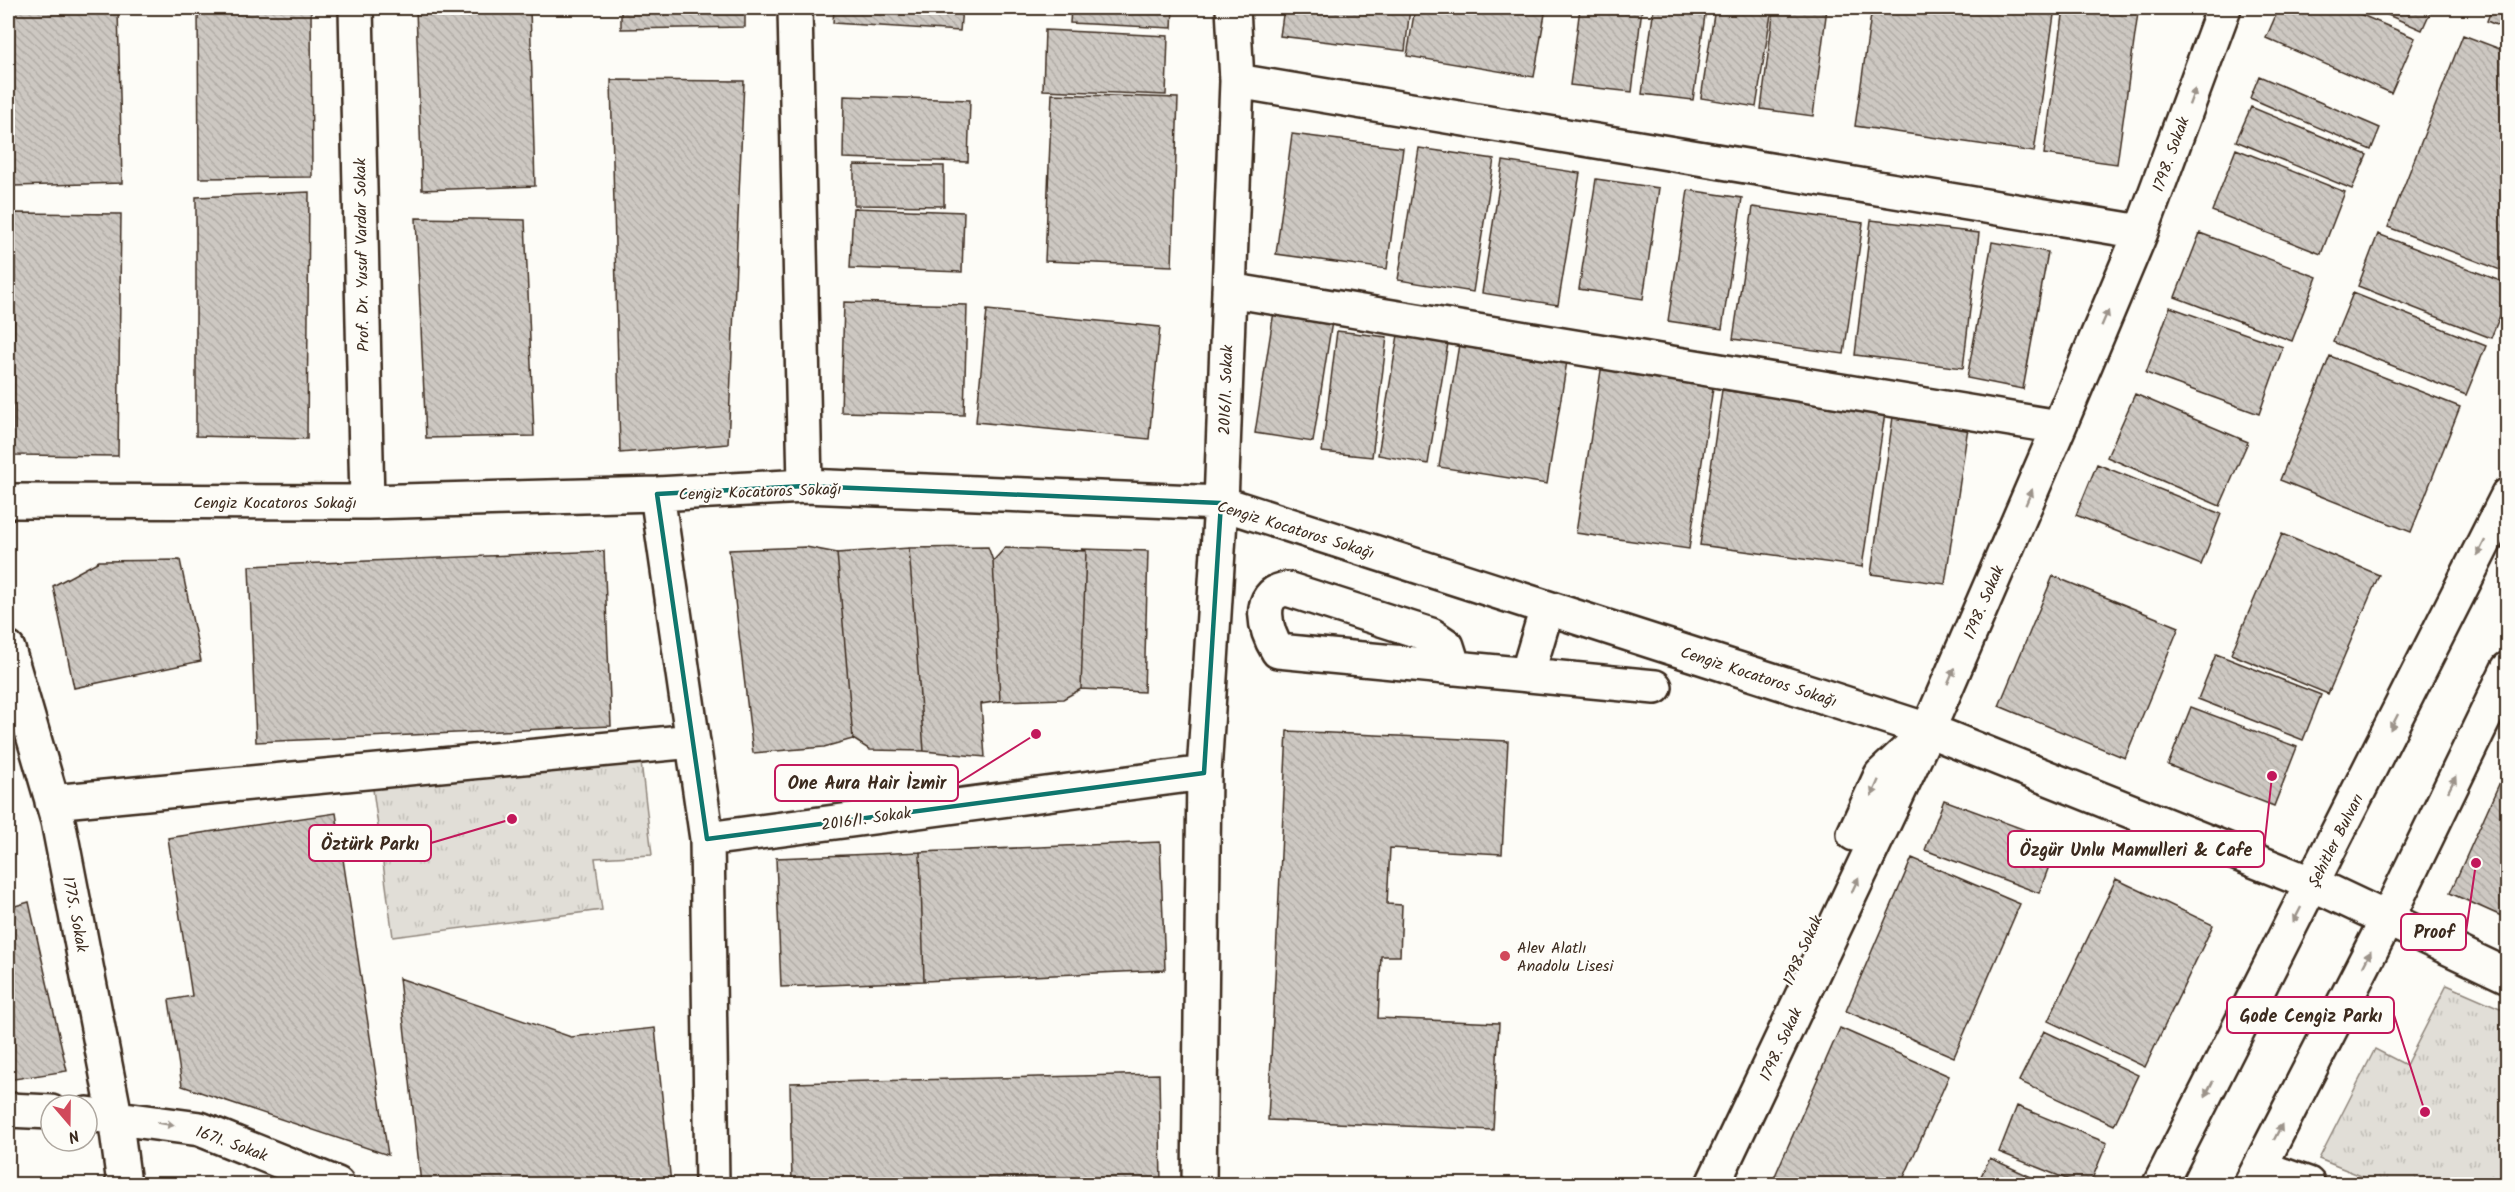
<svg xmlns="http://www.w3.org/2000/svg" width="2515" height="1192" font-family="Kalam,sans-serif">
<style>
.grass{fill:url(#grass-tufts);stroke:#8e847a;stroke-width:1.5}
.building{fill:url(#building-back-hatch);stroke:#3b2a1e;stroke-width:1.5}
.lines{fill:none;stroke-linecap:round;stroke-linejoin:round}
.minor-casing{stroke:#3b2a1e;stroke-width:38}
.minor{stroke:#fdfcf7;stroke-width:33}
.oneway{fill:#9c938a}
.marked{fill:none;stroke:#0f766e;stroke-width:4.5;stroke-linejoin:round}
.poi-dot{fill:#d1495b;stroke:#fdfcf7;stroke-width:2}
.labels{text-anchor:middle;stroke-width:4.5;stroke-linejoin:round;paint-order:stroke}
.street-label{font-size:16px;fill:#3b2a1e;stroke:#fdfcf7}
.poi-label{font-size:16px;fill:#3b2a1e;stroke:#fdfcf7;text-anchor:start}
.leader{fill:none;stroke:#c2185b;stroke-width:2}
.callout-dot{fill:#c2185b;stroke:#fdfcf7;stroke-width:2}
.callout{fill:#fdfcf7;stroke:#c2185b;stroke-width:2}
.callout-label{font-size:18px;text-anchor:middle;font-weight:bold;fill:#3b2a1e}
</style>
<defs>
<pattern id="grass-tufts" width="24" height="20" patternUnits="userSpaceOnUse" patternTransform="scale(1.5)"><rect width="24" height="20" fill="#e1ded7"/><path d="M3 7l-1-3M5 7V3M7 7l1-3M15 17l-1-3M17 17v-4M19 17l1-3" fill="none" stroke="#c2bfb8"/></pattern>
<pattern id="building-back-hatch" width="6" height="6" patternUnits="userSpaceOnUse" patternTransform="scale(1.5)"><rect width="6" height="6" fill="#cdc8c2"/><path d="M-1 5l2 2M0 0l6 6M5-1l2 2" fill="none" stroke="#b1aca6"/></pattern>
</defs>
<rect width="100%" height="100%" fill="#fdfcf7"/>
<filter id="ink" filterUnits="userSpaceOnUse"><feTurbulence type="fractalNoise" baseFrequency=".0167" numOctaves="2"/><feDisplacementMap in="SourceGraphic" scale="12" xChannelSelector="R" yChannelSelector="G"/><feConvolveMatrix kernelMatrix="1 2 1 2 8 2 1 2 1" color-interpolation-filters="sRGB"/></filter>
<g filter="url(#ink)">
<path class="grass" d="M 641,762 L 652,855 L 595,858 L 602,910 L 393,937 L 372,782 Z
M 2447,985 L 2507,1011 L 2507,1184 L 2381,1184 L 2319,1159 L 2375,1049 L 2406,1065 Z"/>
<path class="building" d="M 10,8 L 118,8 L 122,183 L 14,186 Z
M 198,8 L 311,8 L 312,177 L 199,178 Z
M 416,8 L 530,8 L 535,186 L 422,190 Z
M 621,8 L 745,8 L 745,27 L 621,29 Z
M 834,8 L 962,8 L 960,31 L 833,23 Z
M 1071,8 L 1173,8 L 1172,28 L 1070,23 Z
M 1284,8 L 1410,8 L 1405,51 L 1280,36 Z
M 1415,8 L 1546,8 L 1534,77 L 1407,56 Z
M 1580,8 L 1642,8 L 1632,92 L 1570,85 Z
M 1654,8 L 1706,8 L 1693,100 L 1642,94 Z
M 1715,8 L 1772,8 L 1756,107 L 1701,98 Z
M 1774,8 L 1827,8 L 1813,116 L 1761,109 Z
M 1872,8 L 2055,8 L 2034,152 L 1855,126 Z
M 2064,8 L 2098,8 L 2138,13 L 2117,164 L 2044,154 Z
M 2279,8 L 2346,8 L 2415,38 L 2391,93 L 2266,38 Z
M 2372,8 L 2432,8 L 2422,30 Z
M 2492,8 L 2508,8 L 2508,30 L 2487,21 Z
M 1045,30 L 1168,36 L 1166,95 L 1043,90 Z
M 2463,35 L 2508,52 L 2508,273 L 2388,227 Z
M 2259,76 L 2380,128 L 2371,150 L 2250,98 Z
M 611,80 L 744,81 L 728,444 L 620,453 Z
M 1052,94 L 1178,98 L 1172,266 L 1045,261 Z
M 844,96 L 970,100 L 968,162 L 843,158 Z
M 2251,107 L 2367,155 L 2352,189 L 2236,141 Z
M 1292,134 L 1403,148 L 1387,269 L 1276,254 Z
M 1419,148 L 1494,159 L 1473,292 L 1398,280 Z
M 2236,149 L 2345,192 L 2321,254 L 2212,211 Z
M 1503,161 L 1580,173 L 1558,305 L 1482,293 Z
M 854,165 L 944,166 L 944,206 L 854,205 Z
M 1596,179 L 1659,188 L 1643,299 L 1579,289 Z
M 1688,190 L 1742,198 L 1722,329 L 1668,321 Z
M 309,192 L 307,439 L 196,436 L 196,197 Z
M 1753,207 L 1863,223 L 1844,354 L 1733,339 Z
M 853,208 L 964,212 L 962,272 L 850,268 Z
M 15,213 L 121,214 L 118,456 L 13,455 Z
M 416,218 L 525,220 L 534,436 L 426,438 Z
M 1871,220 L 1979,233 L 1963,368 L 1855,355 Z
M 2200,233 L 2317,277 L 2292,341 L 2175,297 Z
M 2378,234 L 2508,284 L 2508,296 L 2491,338 L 2358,286 Z
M 1992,242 L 2048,252 L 2023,389 L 1967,378 Z
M 2353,293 L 2486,346 L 2466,395 L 2333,342 Z
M 844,302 L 967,305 L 964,415 L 841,412 Z
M 1275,305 L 1333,315 L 1313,442 L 1255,433 Z
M 2170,307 L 2283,347 L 2259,414 L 2146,373 Z
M 987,310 L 1160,327 L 1149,439 L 976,422 Z
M 1337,331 L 1387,337 L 1372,457 L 1322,452 Z
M 1398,335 L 1448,343 L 1428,464 L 1378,455 Z
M 1460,338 L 1568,355 L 1547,484 L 1439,467 Z
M 2330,356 L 2460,407 L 2411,532 L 2280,480 Z
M 1602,364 L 1714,381 L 1689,549 L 1576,533 Z
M 1722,390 L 1885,413 L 1862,567 L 1700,545 Z
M 2135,394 L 2248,442 L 2220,506 L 2107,457 Z
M 1893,417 L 1968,427 L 1945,584 L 1871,574 Z
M 2097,464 L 2221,514 L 2201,565 L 2076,515 Z
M 2282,534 L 2379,575 L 2328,694 L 2231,654 Z
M 806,547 L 837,553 L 853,739 L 824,747 L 753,753 L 729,550 Z
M 988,547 L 993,561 L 1000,701 L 981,704 L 985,757 L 924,751 L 909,548 Z
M 909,548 L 924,751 L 870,750 L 853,739 L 837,553 Z
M 1005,548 L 1086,551 L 1081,689 L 1063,699 L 1000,701 L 993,561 Z
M 1081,549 L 1148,551 L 1144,692 L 1081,689 L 1086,551 Z
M 604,551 L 611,726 L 256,742 L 249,566 Z
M 180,560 L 201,661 L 74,688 L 53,586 L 99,561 Z
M 2053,576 L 2179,627 L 2125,758 L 1999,706 Z
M 2216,654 L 2321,695 L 2303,740 L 2198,699 Z
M 2191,707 L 2297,747 L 2274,806 L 2168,765 Z
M 1287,731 L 1508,741 L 1502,854 L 1390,848 L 1387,904 L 1402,905 L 1400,956 L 1381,956 L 1378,1018 L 1499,1023 L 1493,1130 L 1268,1120 Z
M 2508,764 L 2508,919 L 2450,893 Z
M 1944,800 L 2058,842 L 2039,893 L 1925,850 Z
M 336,813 L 388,1155 L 182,1086 L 169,1000 L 192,996 L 168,838 Z
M 1160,842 L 1165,970 L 924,981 L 920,852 Z
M 920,852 L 924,981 L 781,987 L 776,858 Z
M 1912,858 L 2020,904 L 1954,1057 L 1846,1011 Z
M 2116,879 L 2213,925 L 2145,1067 L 2048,1021 Z
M 29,902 L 67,1071 L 8,1080 L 8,908 Z
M 399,978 L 571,1037 L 655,1028 L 671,1184 L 421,1184 Z
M 1840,1028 L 1949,1076 L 1901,1184 L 1788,1184 L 1774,1178 Z
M 2044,1031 L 2138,1075 L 2114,1125 L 2019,1081 Z
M 1159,1074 L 1161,1184 L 792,1184 L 790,1083 Z
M 2017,1106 L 2107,1143 L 2090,1184 L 2079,1184 L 1999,1152 Z
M 1990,1158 L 2046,1184 L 1977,1184 Z"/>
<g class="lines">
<defs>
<path id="minor" d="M 356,8 L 367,502
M 795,8 L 805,486
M 1237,81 L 2141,232
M 1229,290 L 2059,427
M 657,494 L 707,839 L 712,1184
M 8,501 L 367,502 L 657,494 L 805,486 L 1221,503 L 1928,730 L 2313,884 L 2508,976
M 8,649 L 58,821 L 115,1116 L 124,1184
M 1454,668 L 1447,646 L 1431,635 L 1287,589 C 1254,593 1266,632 1278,651 L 1655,687
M 1527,675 L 1547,608
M 52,802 L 693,741
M 1854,834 L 1881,775 L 1914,744
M 707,839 L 1204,773
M 8,1110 L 51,1112
M 87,1114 L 200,1129 L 337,1184
M 2260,1167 L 2308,1184
M 1199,1184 L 1204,773 L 1221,503 L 1237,81 L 1233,8
M 1713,1184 L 1928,730 L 2059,427 L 2141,232 L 2224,8
M 2160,1184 L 2508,495
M 2251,1184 L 2387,919 L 2508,669"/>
</defs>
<use href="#minor" class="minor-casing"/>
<use href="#minor" class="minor"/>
</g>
<defs><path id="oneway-solid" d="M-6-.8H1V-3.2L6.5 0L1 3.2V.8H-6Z" transform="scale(1.5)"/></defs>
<g class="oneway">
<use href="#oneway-solid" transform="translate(2192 97) rotate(-70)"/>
<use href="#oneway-solid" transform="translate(2105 318) rotate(-67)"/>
<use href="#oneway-solid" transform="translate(2029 497) rotate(-67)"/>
<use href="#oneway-solid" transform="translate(2481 548) rotate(117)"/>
<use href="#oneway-solid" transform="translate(1951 676) rotate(-67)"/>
<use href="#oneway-solid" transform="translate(2394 722) rotate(117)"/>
<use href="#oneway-solid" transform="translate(2452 784) rotate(-64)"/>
<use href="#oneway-solid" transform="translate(1875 788) rotate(114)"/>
<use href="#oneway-solid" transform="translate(1855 885) rotate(-65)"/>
<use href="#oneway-solid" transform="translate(2297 915) rotate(117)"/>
<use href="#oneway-solid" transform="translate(2367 959) rotate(-63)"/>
<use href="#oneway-solid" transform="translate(2209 1089) rotate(117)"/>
<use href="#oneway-solid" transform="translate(166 1124) rotate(9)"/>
<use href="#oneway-solid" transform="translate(2278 1132) rotate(-63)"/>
</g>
</g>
<path class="marked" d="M 805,486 L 1221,503 L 1204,773 L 707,839 L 657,494 Z"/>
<circle class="poi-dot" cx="1505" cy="956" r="6"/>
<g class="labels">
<g class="street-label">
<text transform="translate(2170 154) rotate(-70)" y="6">1798. Sokak</text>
<text transform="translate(361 255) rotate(-91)" y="6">Prof. Dr. Yusuf Vardar Sokak</text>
<text transform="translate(1225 390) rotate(-88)" y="6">2016/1. Sokak</text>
<text transform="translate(760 491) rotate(-2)" y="6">Cengiz Kocatoros Sokağı</text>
<text x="275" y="508">Cengiz Kocatoros Sokağı</text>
<text transform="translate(1296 529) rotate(17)" y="6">Cengiz Kocatoros Sokağı</text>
<text transform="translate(1983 602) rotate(-67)" y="6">1798. Sokak</text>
<text transform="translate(1759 676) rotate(18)" y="6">Cengiz Kocatoros Sokağı</text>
<text transform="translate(866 818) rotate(-8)" y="6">2016/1. Sokak</text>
<text transform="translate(2335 840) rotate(-63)" y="6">Şehitler Bulvarı</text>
<text transform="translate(76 914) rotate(79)" y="6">1775. Sokak</text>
<text transform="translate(1802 950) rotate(-66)" y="6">1798 Sokak</text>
<text transform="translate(1780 1044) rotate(-65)" y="6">1798. Sokak</text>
<text transform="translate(232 1143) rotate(20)" y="6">1671. Sokak</text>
</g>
<g class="poi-label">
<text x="1517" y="953">Alev Alatlı<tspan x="1517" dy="18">Anadolu Lisesi</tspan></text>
</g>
</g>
<path class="leader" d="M1036 734L958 783M512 819L431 843M2272 776L2264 849M2476 863L2466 932M2425 1112L2394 1015"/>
<g class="callout-dot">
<circle cx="1036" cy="734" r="6"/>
<circle cx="512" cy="819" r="6"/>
<circle cx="2272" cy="776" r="6"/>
<circle cx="2476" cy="863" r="6"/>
<circle cx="2425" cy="1112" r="6"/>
</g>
<g class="callout">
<rect x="775" y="765" width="183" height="36" rx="6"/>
<rect x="309" y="825" width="122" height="36" rx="6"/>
<rect x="2008" y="831" width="256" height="36" rx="6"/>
<rect x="2401" y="914" width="65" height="36" rx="6"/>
<rect x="2227" y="997" width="167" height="36" rx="6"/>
</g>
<g class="callout-label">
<text x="867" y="789">One Aura Hair İzmir</text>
<text x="370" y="850">Öztürk Parkı</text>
<text x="2136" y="856">Özgür Unlu Mamulleri &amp; Cafe</text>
<text x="2434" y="938">Proof</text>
<text x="2311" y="1022">Gode Cengiz Parkı</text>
</g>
<rect width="2515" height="1192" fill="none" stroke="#fdfcf7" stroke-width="30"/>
<rect x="15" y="15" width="2485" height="1162" fill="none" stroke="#3b2a1e" stroke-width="2" filter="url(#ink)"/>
<g transform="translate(69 1123) rotate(160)"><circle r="28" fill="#fdfcf7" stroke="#afa8a0" stroke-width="1.5"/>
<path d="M0-4.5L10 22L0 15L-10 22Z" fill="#d1495b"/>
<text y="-9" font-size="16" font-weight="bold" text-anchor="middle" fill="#3b2a1e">N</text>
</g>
</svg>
